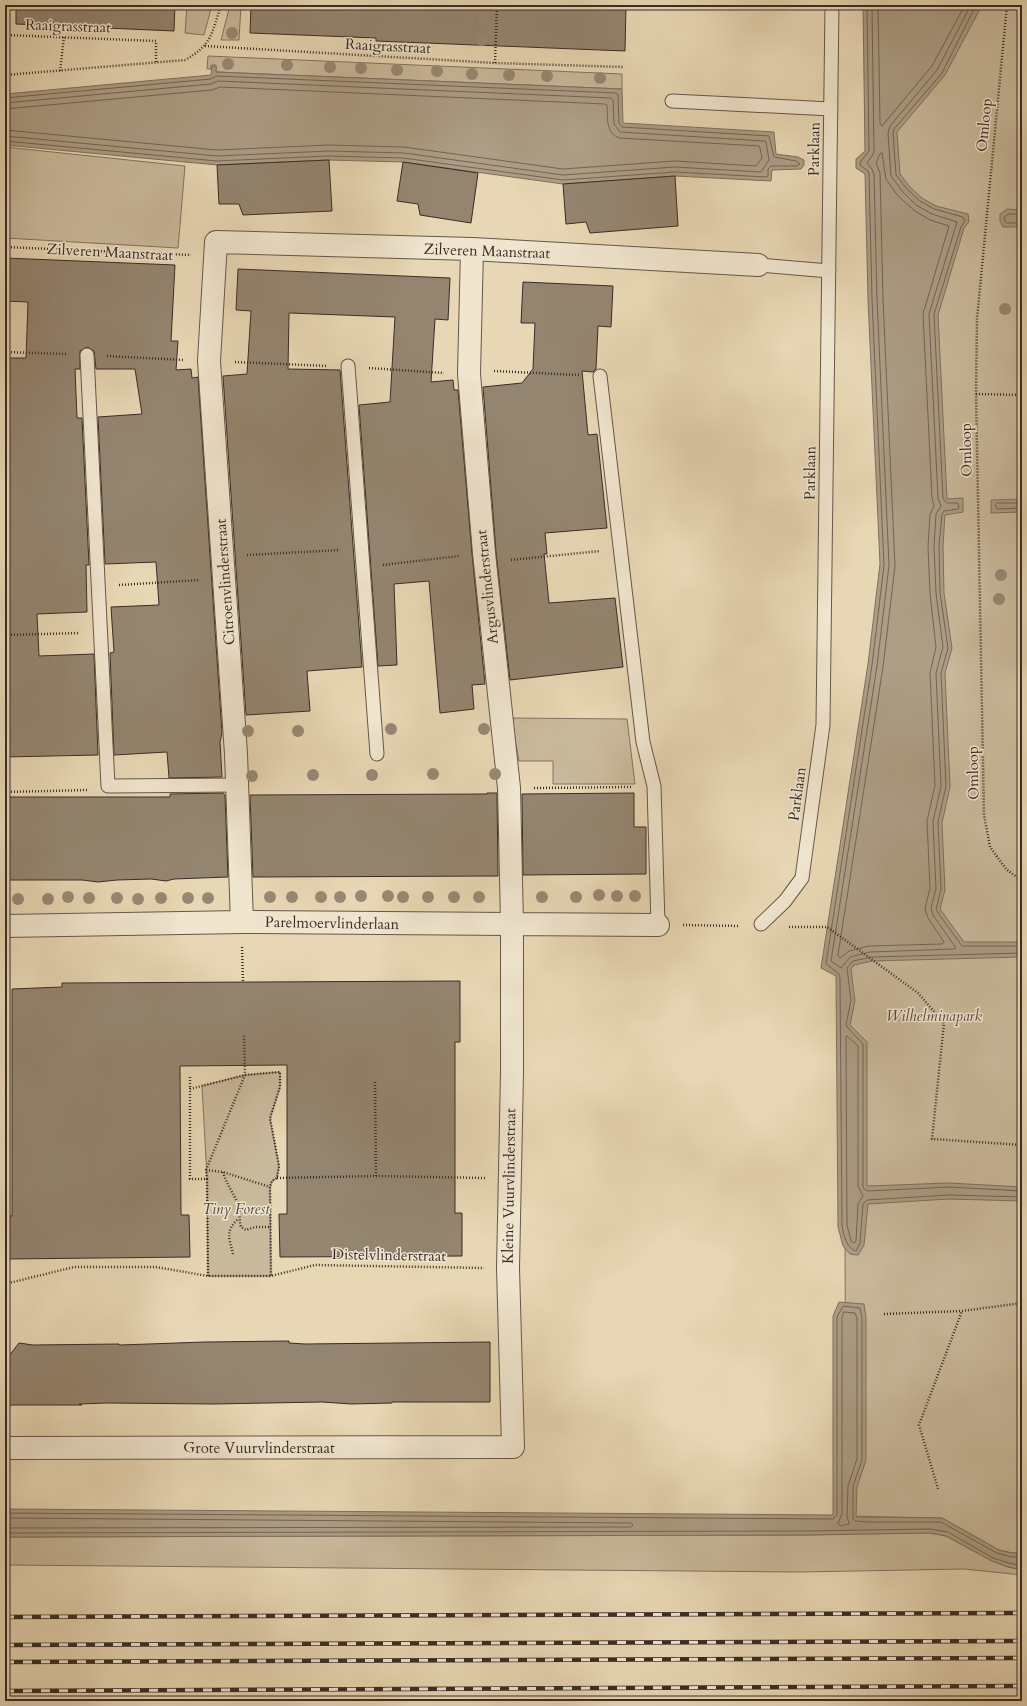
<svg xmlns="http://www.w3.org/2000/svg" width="1027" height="1706" font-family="Cardo,serif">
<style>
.green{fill:#caba9c;stroke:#827362}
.water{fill:#ac9d84;stroke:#7e705f}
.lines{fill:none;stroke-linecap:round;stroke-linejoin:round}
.shore{stroke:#726456;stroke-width:1}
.building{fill:#948570;stroke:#392c27}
.lane-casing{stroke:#65574a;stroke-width:15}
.street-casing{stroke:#65574a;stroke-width:24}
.path{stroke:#392c27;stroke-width:2.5;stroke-dasharray:1 2;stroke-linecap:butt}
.lane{stroke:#f0e5ce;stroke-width:13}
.street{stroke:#f0e5ce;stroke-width:22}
.rail-casing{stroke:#392c27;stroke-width:4.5}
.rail{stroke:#f0e5ce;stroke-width:3;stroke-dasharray:9;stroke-linecap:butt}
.tree{fill:#988873}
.labels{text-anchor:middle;stroke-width:3;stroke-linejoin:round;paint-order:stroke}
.street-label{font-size:15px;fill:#392c27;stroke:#f0e5ce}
.park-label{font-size:15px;font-style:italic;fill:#56483e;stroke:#f0e5ce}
</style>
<rect width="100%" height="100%" fill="#e8d7b4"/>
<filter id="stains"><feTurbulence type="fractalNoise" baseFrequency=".005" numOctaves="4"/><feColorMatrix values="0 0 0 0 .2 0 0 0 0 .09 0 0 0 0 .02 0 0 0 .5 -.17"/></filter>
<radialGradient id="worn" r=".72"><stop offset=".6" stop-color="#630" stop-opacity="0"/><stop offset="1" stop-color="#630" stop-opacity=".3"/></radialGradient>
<path class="green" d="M 187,5 L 212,5 L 204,35 L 185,33 Z
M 230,5 L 241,5 L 239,40 L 221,40 Z
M 887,5 L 1022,5 L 1022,1553 L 1012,1553 L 999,1550 L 942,1518 L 846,1516 L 844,955 L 904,509 L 887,176 Z
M 208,56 L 622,74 L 622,89 L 216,72 L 216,65 L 211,65 L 211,69 L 207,69 Z
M 5,147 L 185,166 L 178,248 L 5,238 Z
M 511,718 L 627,719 L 635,784 L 553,784 L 553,761 L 519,761 Z
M 280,1072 L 280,1087 L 270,1119 L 279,1166 L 277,1178 L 272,1181 L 270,1187 L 271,1276 L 208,1276 L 207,1178 L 202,1086 L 245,1075 Z
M 910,1533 L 930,1533 L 946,1536 L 992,1561 L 1008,1567 L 1022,1570 L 1022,1575 L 964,1569 L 800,1572 L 5,1565 L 5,1537 L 807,1535 Z"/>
<path class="water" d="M 863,5 L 980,5 L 980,9 L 945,75 L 897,132 L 900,174 L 910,187 L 922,198 L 936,206 L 968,214 L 969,222 L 964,228 L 938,315 L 947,499 L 963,498 L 963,512 L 945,515 L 943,546 L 944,593 L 952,648 L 945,673 L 950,787 L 942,823 L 945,890 L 940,909 L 964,942 L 1022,942 L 1022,957 L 872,961 L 854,965 L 851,969 L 855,1001 L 850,1025 L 867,1042 L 867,1186 L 949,1183 L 1022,1187 L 1022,1201 L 949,1199 L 868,1204 L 864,1245 L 858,1255 L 850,1254 L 843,1246 L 838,1227 L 836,976 L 821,968 L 868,664 L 880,564 L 868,299 L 865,174 L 856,168 L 856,159 L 865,151 Z
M 212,66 L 216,66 L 216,72 L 622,89 L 623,123 L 774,132 L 776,154 L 798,157 L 804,160 L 804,165 L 801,169 L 772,170 L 771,181 L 675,176 L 563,184 L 403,162 L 329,160 L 217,165 L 5,145 L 5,94 L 211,75 Z
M 1007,209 L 1022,210 L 1022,227 L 1003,227 L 1000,221 L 1000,214 Z
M 1022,499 L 1022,512 L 991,513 L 991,500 Z
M 839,1302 L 864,1304 L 866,1317 L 866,1460 L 857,1487 L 856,1517 L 942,1518 L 999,1550 L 1012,1553 L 1022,1553 L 1022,1570 L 1008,1567 L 992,1561 L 946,1536 L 930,1533 L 807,1535 L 5,1537 L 5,1509 L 833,1515 L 833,1316 Z"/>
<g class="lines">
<path class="shore" d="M 867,5 L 869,151 L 861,161 L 860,165 L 868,171 L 869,174 L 872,299 L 884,565 L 872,665 L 826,964 L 838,973 L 840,977 L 842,1226 C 844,1235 846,1248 856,1251 L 860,1243 L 863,1204 L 867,1200 L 949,1195 L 1022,1197
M 872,5 L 874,152 L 872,156 L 867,163 L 872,169 L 874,174 L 877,299 L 889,565 L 877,666 L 831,961 L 841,968 L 850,957 L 870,952 L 954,949 L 956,948 L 933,915 L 931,908 L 936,889 L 933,822 L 941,786 L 936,673 L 943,647 L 936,593 L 934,546 L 936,514 L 941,506 L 938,498 L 929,314 L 957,222 L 932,214 L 916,205 L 903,192 L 891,176 L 888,133 L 890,126 L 937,70 L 971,5
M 878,5 L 880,124 L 882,126 L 932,66 L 965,5
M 976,5 L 942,73 L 894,129 L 893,133 L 896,175 L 907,189 L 920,201 L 934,209 L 963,217 L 965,221 L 961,227 L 934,314 L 943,498 L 947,503 L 958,503 L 959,507 L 958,509 L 944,511 L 942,514 L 939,546 L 940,593 L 948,648 L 941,673 L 946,786 L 938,822 L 941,889 L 936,910 L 962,946 L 1022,946
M 5,98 L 211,79 L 216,76 L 616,93 L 618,95 L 619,123 L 622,127 L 769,136 L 774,157 L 796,161 L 800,164 L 796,166 L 771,166 L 768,169 L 768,176 L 766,177 L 675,172 L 563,180 L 403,158 L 329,156 L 217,161 L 5,141
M 5,103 L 211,84 L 218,81 L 611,98 L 613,100 L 614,124 L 620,132 L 764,141 L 766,142 L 769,160 L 761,172 L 675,167 L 563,175 L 404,153 L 329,151 L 217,156 L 5,136
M 5,109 L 212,90 L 220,87 L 605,104 L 607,105 C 608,118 605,132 619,138 L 759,146 L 760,148 L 762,158 L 756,166 L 675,161 L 563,169 L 404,147 L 329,145 L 217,150 L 5,130
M 882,153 L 886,179 L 898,196 L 915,211 L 930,220 L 949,226 L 923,314 L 932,498 L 934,506 L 930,514 L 928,547 L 930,594 L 936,647 L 930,673 L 935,785 L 927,821 L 930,888 L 925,909 L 928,918 L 944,942 L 942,944 L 869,946 L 849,951 L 840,958 L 838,955 L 883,667 L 895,566 L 883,299 L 880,173 L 876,163 L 880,154 Z
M 1022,214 L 1009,214 L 1004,217 L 1006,223 L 1022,223
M 1022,503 L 997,503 L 995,505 L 997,509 L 1022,508
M 1022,953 L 872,957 L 853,961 L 847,968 L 851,1000 L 846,1025 L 848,1028 L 863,1044 L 863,1186 L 864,1189 L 868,1191 L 949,1187 L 1022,1191
M 847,1036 L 858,1046 L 858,1186 L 863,1196 L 858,1204 L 856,1241 L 854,1243 L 851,1241 L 847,1225 L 846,1038 Z
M 844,1312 L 855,1313 L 857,1318 L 857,1459 L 848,1486 L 847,1516 L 849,1524 L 840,1526 L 838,1523 L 842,1514 L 842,1318 Z
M 5,1513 L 833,1519 L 837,1514 L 837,1317 L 843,1306 L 860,1308 L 862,1318 L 862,1460 L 853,1486 L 853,1519 L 856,1521 L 869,1522 L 941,1522 L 997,1553 L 1012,1557 L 1022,1557
M 5,1518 L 631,1523 L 633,1525 L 631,1527 L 5,1528
M 5,1533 L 807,1531 L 930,1529 L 948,1532 L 993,1558 L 1009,1563 L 1022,1566"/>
</g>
<path class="building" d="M 16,5 L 175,5 L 174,31 L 16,24 Z
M 251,5 L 626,5 L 625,51 L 376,41 L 376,38 L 250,33 Z
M 329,160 L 332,211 L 243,215 L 239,204 L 219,204 L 217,165 Z
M 403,162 L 478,173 L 471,223 L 420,215 L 418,204 L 397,201 Z
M 675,176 L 678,226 L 590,233 L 586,222 L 566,224 L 563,184 Z
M 5,258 L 175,265 L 171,341 L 178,341 L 176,370 L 191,369 L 192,378 L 198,377 L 222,733 L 220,742 L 222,777 L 169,778 L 167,752 L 114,755 L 110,653 L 114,652 L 111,607 L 159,605 L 156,562 L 105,564 L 98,417 L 142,414 L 135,369 L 96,369 L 94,351 L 87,347 L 80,351 L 80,369 L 75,369 L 77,418 L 82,418 L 89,565 L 86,565 L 87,612 L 37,614 L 39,656 L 94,654 L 98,755 L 5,757 L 5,358 L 26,358 L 28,302 L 5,301 Z
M 238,269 L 450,278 L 448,320 L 435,319 L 431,382 L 453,380 L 454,390 L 458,390 L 472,554 L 485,684 L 472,685 L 474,709 L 440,713 L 429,581 L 394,584 L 397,665 L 378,666 L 359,405 L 390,402 L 395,317 L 289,313 L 288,369 L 340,370 L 362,667 L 307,671 L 310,711 L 246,715 L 223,376 L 247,374 L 251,311 L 236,310 Z
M 523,282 L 613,286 L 611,327 L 598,326 L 596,369 L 593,372 L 582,371 L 588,435 L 597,434 L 607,528 L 545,533 L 547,554 L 544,554 L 549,603 L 615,598 L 623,667 L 510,680 L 496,552 L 483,387 L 522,383 L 533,369 L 535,323 L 521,323 Z
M 223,793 L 225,795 L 228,877 L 174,879 L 166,881 L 151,879 L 117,880 L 98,882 L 82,880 L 5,880 L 5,797 L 170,797 L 170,794 Z
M 487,793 L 497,793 L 498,876 L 253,877 L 250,795 L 487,794 Z
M 634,793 L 634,827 L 646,827 L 646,874 L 523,875 L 522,794 Z
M 460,981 L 460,1042 L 455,1042 L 455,1213 L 462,1213 L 462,1256 L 280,1257 L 279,1214 L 287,1214 L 287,1065 L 180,1066 L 181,1215 L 189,1215 L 190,1257 L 7,1259 L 7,1216 L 12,1216 L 12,989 L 62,987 L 62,983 Z
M 289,1341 L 289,1343 L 305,1344 L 490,1342 L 490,1402 L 392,1402 L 392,1403 L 351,1404 L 322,1402 L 213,1404 L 107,1403 L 79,1404 L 82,1405 L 5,1405 L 5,1361 L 19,1343 L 33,1345 L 119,1344 L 120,1345 L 205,1342 Z"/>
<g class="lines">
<defs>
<path id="lane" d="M 672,101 L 831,109
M 758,265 L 829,271
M 87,355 L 108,786 L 238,785
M 348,366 L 377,754
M 600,376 L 643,742 L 654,786 L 658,925
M 761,924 L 785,901 L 802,878 L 823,725 L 832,5"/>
<path id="street" d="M 242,922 L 236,754 L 209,361 L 216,242 L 472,249 L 758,265
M 5,926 L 242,922 L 658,925
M 5,1448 L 513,1447 L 508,1268 L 512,1072 L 512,924 L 509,788 L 484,553 L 469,374 L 472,249"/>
</defs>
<use href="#lane" class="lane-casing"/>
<use href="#street" class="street-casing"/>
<path class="path" d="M 1007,5 L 977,319 L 976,394 L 984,815 L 990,847 L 1006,869 L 1022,881
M 5,35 L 156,41 L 156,62
M 205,46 L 495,63 L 624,67
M 495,63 L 497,5
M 60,71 L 64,37
M 5,75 L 185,60 C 212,45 212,33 221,5
M 5,247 L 191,255
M 5,352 L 66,354
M 107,356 L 184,360
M 235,362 L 328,366
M 369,368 L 444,373
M 494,371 L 579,375
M 976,394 L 1022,395
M 247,555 L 340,550
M 511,560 L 600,551
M 383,565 L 459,556
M 119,585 L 200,580
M 5,635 L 80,633
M 534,788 L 633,787
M 5,792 L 88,790
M 683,925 L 740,926
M 789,927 L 827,927 L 918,993 L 944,1023 L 932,1139 L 1022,1145
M 242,947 L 243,982
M 190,1077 L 190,1089
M 375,1082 L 376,1176
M 206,1170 L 223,1172 L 270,1187
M 223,1172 C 226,1184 235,1195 239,1207 C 240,1213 239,1220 241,1227 L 246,1230 L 255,1227 L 270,1227
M 277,1178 L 376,1176 L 485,1178
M 207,1179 L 206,1170 L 245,1075 L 244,1034
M 233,1254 C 229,1237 225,1232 238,1219
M 208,1276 L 207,1179 L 190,1179 L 190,1089 L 245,1075 L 280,1072 L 280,1087 L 270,1118 L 279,1166 L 277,1178 L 272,1181 L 270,1187 L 271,1276
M 5,1284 L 74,1267 L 156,1267 L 208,1276 L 271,1276 L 315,1265 L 484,1268
M 884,1314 L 962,1311 L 1022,1303
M 938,1489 L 919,1425 L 962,1311"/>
<use href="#lane" class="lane"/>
<use href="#street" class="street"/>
<defs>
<path id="rail" d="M 5,1617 L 1022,1613
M 5,1645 L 1022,1641
M 5,1662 L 1022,1658
M 5,1691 L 1022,1686"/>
</defs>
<use href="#rail" class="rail-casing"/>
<use href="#rail" class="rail"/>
</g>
<g class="tree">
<circle cx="484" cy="19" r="6"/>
<circle cx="232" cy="33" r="6"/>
<circle cx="482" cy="40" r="6"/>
<circle cx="228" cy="64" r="6"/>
<circle cx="287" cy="65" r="6"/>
<circle cx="330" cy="67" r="6"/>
<circle cx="361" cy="68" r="6"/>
<circle cx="397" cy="70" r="6"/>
<circle cx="437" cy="71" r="6"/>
<circle cx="472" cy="74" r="6"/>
<circle cx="509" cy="75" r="6"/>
<circle cx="547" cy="76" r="6"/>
<circle cx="600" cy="78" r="6"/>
<circle cx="1005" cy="309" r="6"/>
<circle cx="1001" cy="575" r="6"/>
<circle cx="999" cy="599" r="6"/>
<circle cx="391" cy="729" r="6"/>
<circle cx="484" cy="729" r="6"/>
<circle cx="248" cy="731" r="6"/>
<circle cx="298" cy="731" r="6"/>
<circle cx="433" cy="774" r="6"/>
<circle cx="495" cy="774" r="6"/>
<circle cx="313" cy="775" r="6"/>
<circle cx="372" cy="775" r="6"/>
<circle cx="252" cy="776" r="6"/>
<circle cx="599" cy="895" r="6"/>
<circle cx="361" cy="896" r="6"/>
<circle cx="388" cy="896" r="6"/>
<circle cx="617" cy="896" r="6"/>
<circle cx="635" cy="896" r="6"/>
<circle cx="68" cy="897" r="6"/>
<circle cx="270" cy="897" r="6"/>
<circle cx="292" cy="897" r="6"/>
<circle cx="321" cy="897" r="6"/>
<circle cx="340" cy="897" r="6"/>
<circle cx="403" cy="897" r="6"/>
<circle cx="428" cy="897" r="6"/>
<circle cx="454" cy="897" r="6"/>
<circle cx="479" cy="897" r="6"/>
<circle cx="542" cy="897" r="6"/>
<circle cx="576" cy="897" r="6"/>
<circle cx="89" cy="898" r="6"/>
<circle cx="117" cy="898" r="6"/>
<circle cx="161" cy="898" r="6"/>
<circle cx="188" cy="898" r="6"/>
<circle cx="208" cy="898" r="6"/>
<circle cx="18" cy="899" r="6"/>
<circle cx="48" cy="899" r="6"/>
<circle cx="138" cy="899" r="6"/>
</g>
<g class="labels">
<g class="street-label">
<text transform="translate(68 26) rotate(2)" y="5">Raaigrasstraat</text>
<text transform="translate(388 46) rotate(3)" y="5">Raaigrasstraat</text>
<text transform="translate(984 125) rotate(-84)" y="5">Omloop</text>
<text transform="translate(814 149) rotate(-89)" y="5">Parklaan</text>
<text transform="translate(487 251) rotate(2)" y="5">Zilveren Maanstraat</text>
<text transform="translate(110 252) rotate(3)" y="5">Zilveren Maanstraat</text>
<text transform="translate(966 450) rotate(-91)" y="5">Omloop</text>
<text transform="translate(810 473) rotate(-89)" y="5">Parklaan</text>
<text transform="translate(225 582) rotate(-94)" y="5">Citroenvlinderstraat</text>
<text transform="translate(487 587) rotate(-96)" y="5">Argusvlinderstraat</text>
<text transform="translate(973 773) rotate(-91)" y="5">Omloop</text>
<text transform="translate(797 794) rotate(-82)" y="5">Parklaan</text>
<text transform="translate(332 923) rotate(1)" y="5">Parelmoervlinderlaan</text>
<text transform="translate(509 1186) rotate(-89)" y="5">Kleine Vuurvlinderstraat</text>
<text transform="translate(389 1255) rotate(1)" y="5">Distelvlinderstraat</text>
<text x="259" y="1453">Grote Vuurvlinderstraat</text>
</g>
<g class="park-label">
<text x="934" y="1021">Wilhelminapark</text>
<text x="236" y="1214">Tiny Forest</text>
</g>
</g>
<rect width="1027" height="1706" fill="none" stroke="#e8d7b4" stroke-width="20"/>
<rect x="6" y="6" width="1015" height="1694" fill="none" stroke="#392c27" stroke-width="2"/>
<rect x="10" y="10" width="1007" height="1686" fill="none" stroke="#392c27"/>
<rect width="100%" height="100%" filter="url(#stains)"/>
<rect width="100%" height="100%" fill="url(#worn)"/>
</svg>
